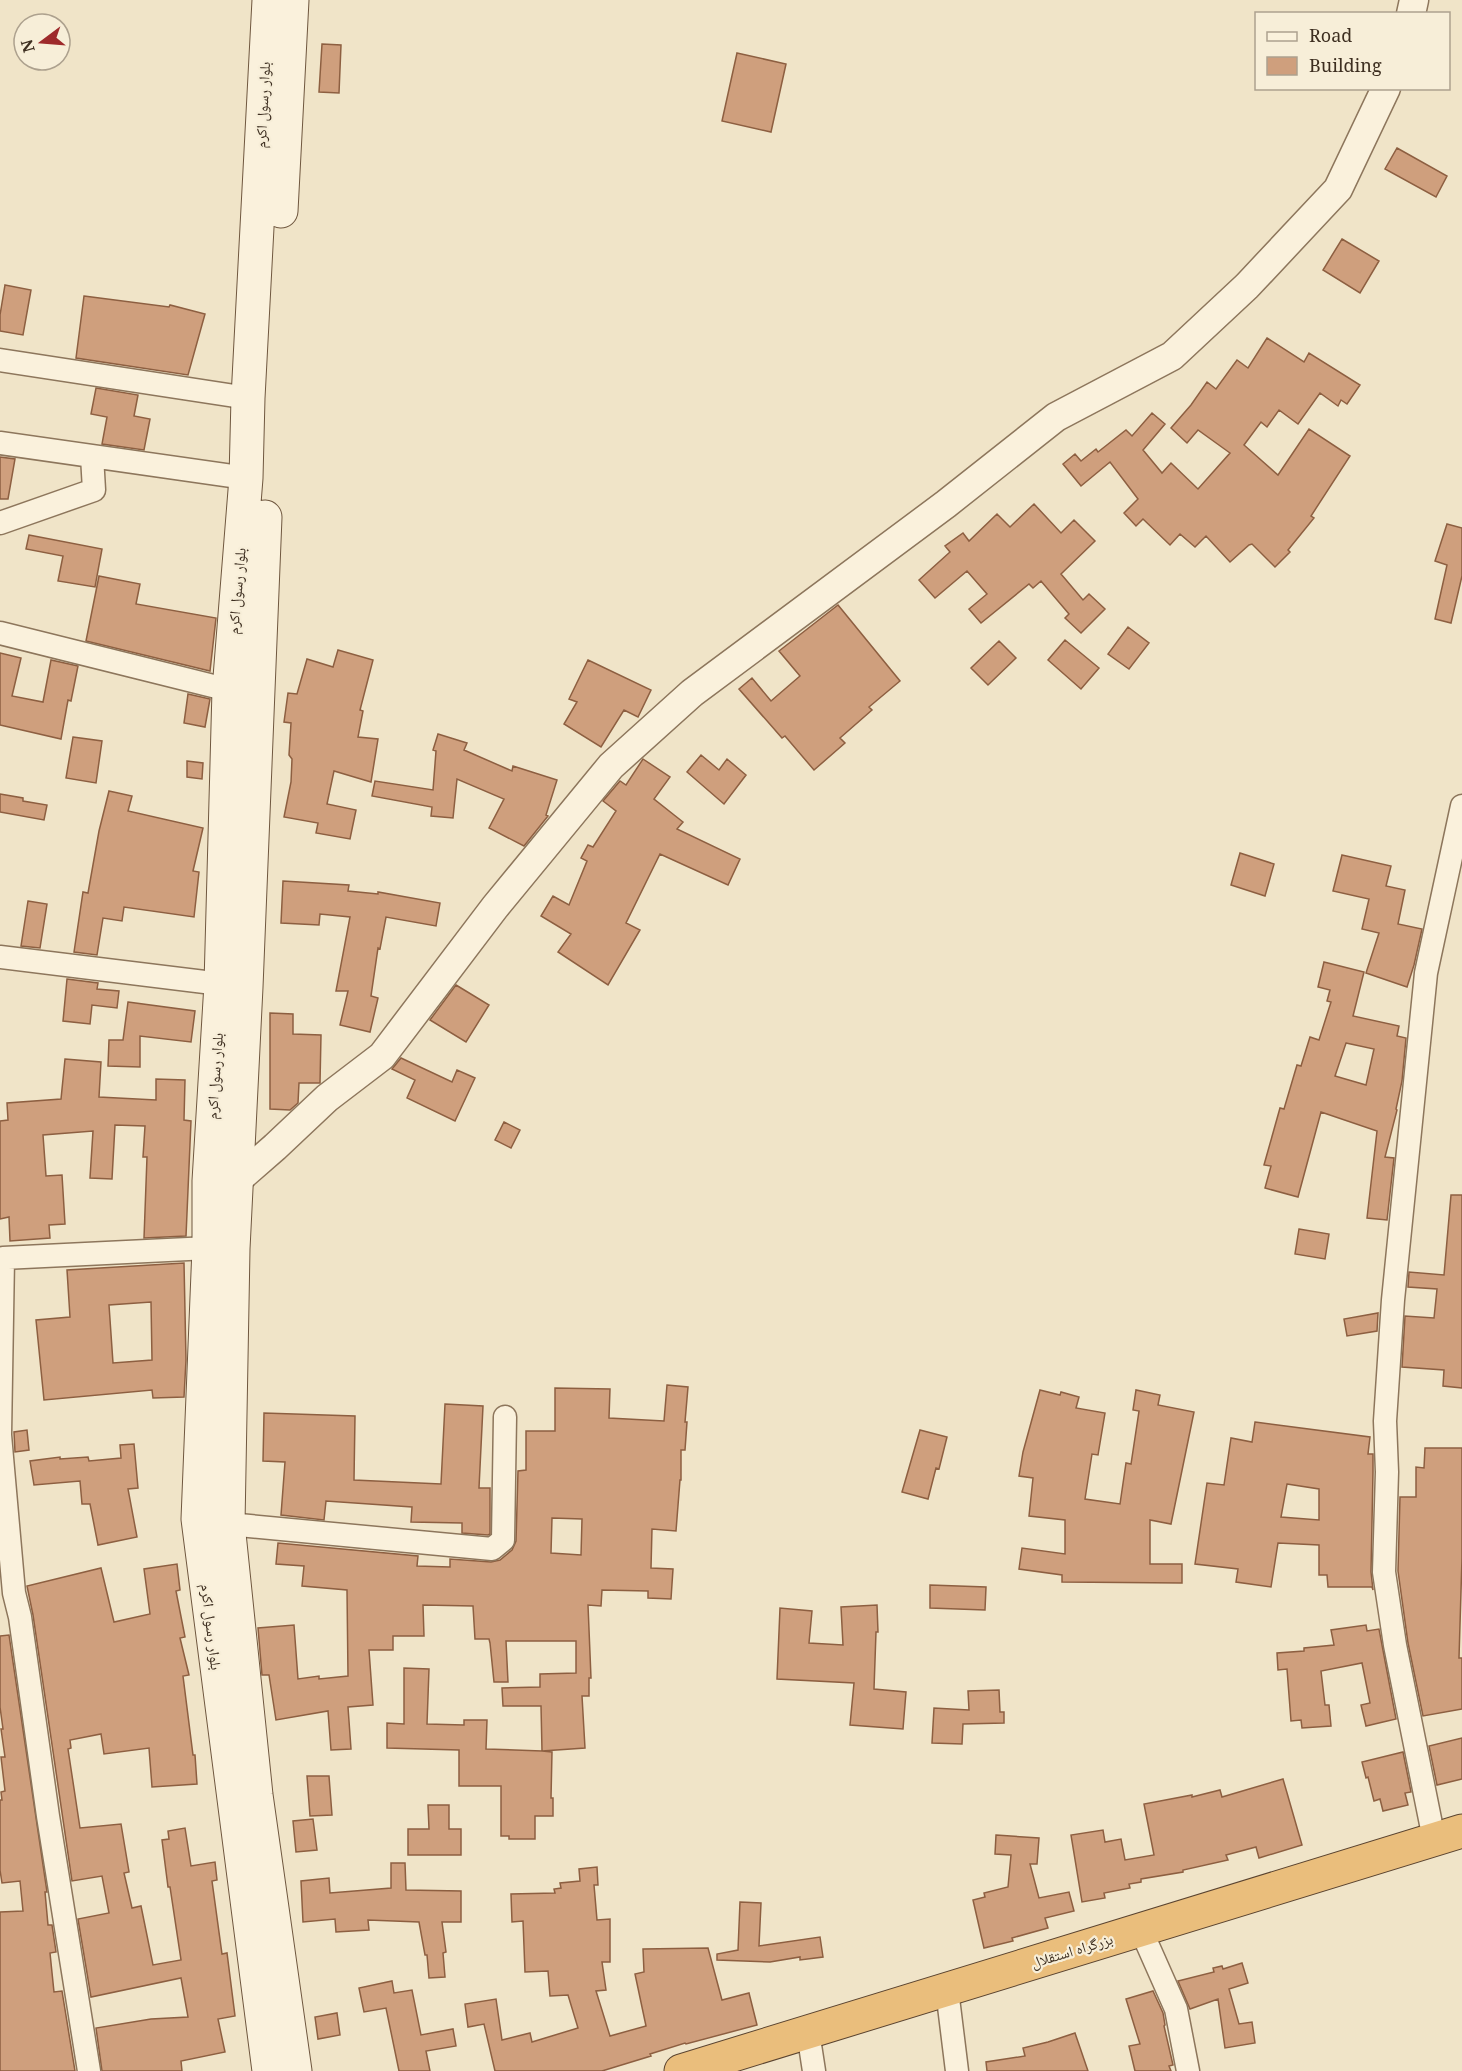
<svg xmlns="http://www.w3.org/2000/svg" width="1462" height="2071" font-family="'Noto Serif','Noto Naskh Arabic',serif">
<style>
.building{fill:#cf9f7d;stroke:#8d5f41;stroke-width:1.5;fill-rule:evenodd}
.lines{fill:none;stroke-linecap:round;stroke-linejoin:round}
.minor-casing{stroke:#8d765c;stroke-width:25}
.tertiary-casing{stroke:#8d765c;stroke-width:31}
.secondary-casing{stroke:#6f573f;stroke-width:35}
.trunk-casing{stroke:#5b4430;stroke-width:35}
.minor{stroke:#faf1dc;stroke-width:22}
.tertiary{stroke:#faf1dc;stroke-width:28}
.secondary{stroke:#faf1dc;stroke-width:33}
.trunk{stroke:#eabe7c;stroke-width:33}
.labels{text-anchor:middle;stroke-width:4.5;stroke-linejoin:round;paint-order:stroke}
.street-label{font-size:15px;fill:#3d2e20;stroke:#f7eed8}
</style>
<rect width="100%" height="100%" fill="#f0e4c8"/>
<path class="building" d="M 322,44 L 341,45 L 339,93 L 319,92 Z
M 737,53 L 786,64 L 771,132 L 722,121 Z
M 1397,148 L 1447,176 L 1436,197 L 1385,169 Z
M 1342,239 L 1379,261 L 1360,293 L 1323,270 Z
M 5,285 L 31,290 L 23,335 L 0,331 L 0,315 Z
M 84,296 L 169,307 L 170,305 L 205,314 L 188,375 L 76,358 Z
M 1267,338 L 1304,362 L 1309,353 L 1360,385 L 1347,404 L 1341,400 L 1338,406 L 1320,393 L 1298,424 L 1279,410 L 1267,427 L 1261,422 L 1244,445 L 1278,475 L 1309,429 L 1350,456 L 1311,516 L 1314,518 L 1288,550 L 1290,552 L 1275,567 L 1252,544 L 1249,545 L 1230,562 L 1206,536 L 1195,547 L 1180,534 L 1170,545 L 1143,519 L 1136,526 L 1124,513 L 1138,499 L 1110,462 L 1081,486 L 1063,464 L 1075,454 L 1081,461 L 1096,449 L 1098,452 L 1126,430 L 1132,436 L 1152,413 L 1165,424 L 1143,450 L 1162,473 L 1171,463 L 1198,489 L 1230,453 L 1198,430 L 1187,443 L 1171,428 L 1191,405 L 1207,382 L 1216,389 L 1237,360 L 1248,368 Z
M 96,388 L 138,395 L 134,416 L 150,419 L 144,450 L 102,444 L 107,417 L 91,414 Z
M 0,457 L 15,459 L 8,499 L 0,499 Z
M 1034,504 L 1061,533 L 1074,520 L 1095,541 L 1061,574 L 1083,600 L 1089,594 L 1105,609 L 1081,633 L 1065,618 L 1069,614 L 1041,581 L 1033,588 L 1029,584 L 981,623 L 969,609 L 987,594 L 967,571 L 935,598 L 919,580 L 950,552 L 945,546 L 963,533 L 969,541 L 997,514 L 1010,527 Z
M 1447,524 L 1462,528 L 1462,576 L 1451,623 L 1435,619 L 1447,565 L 1435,561 Z
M 29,535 L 102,549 L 95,587 L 58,581 L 63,556 L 26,549 Z
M 99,576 L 140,584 L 136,604 L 216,618 L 210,671 L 86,641 Z
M 838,605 L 900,681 L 869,707 L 872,710 L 840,738 L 845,743 L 814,770 L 785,736 L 782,738 L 739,689 L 752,678 L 771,701 L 800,676 L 779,651 Z
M 1128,627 L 1149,643 L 1129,669 L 1108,654 Z
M 1065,640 L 1099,668 L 1081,689 L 1048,660 Z
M 999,641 L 1016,658 L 988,685 L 971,668 Z
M 338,650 L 373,660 L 360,710 L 363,711 L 358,737 L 378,739 L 371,782 L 334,771 L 327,804 L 356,810 L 350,839 L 316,833 L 318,823 L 284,817 L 291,782 L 292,759 L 289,755 L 291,723 L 284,722 L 288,693 L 297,694 L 307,659 L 333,667 Z
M 0,653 L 21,658 L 12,696 L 43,702 L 51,660 L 78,666 L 71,701 L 68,700 L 61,739 L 0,725 Z
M 588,660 L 651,690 L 638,717 L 624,710 L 601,747 L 564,724 L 577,702 L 569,699 Z
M 188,694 L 210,699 L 205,727 L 184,723 Z
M 438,734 L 467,743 L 464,750 L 512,771 L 513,766 L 557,780 L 546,815 L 548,816 L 524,846 L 489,828 L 504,799 L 457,779 L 453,818 L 431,816 L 432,807 L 372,796 L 375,781 L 433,790 L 436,751 L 433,750 Z
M 73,737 L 102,741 L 96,783 L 66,778 Z
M 701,755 L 719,770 L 727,759 L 746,775 L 724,804 L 687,772 Z
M 643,759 L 670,777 L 654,799 L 683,822 L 677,829 L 740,859 L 728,885 L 660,854 L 626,923 L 640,930 L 608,985 L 558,952 L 571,934 L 541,916 L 553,896 L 569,905 L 587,861 L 581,858 L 588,845 L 593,847 L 616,811 L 603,801 L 620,781 L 626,785 Z
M 187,761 L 203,763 L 202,779 L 187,777 Z
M 109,791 L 132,796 L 128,811 L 203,828 L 193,871 L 199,872 L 194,917 L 124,907 L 122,921 L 103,918 L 97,955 L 74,952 L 83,892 L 88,893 L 99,831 Z
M 0,794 L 23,798 L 23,801 L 47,805 L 44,820 L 0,812 Z
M 1240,853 L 1274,864 L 1265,896 L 1231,885 Z
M 1342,855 L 1391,866 L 1386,886 L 1405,890 L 1398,924 L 1422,929 L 1414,965 L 1407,987 L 1366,973 L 1379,933 L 1362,929 L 1369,899 L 1333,891 Z
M 283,881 L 349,885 L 348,891 L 378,894 L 378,892 L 440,903 L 436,926 L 386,917 L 380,949 L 378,948 L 371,996 L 378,998 L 370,1032 L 340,1025 L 348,991 L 336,991 L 350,917 L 320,914 L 319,925 L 281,923 Z
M 28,901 L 47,904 L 40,948 L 21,946 Z
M 1324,962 L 1364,972 L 1353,1016 L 1399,1026 L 1397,1036 L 1406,1038 L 1402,1081 L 1396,1109 L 1397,1110 L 1385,1157 L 1394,1158 L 1387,1220 L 1367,1218 L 1377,1131 L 1321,1112 L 1298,1197 L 1265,1188 L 1271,1166 L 1264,1165 L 1280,1108 L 1284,1109 L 1297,1065 L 1301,1066 L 1310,1037 L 1319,1040 L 1331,1002 L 1327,1001 L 1330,990 L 1318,987 ZM 1346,1043 L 1374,1049 L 1366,1085 L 1335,1076 Z
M 67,979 L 98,983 L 97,989 L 119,991 L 117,1008 L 92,1005 L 90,1024 L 63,1021 Z
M 456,985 L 489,1005 L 466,1042 L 430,1020 Z
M 128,1002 L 195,1011 L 191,1042 L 140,1036 L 140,1067 L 108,1066 L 109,1040 L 123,1040 Z
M 270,1013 L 293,1014 L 293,1034 L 321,1035 L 320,1083 L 299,1083 L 298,1103 L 290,1110 L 270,1109 Z
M 401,1058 L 452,1082 L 457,1070 L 475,1078 L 455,1121 L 407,1098 L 415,1080 L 392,1069 Z
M 65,1059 L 101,1062 L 99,1097 L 156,1100 L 156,1079 L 185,1080 L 184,1120 L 191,1121 L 186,1236 L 144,1238 L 147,1157 L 143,1157 L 145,1126 L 115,1125 L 112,1179 L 90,1178 L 93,1131 L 43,1135 L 46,1176 L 62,1175 L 65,1224 L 49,1225 L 50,1238 L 10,1241 L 9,1217 L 0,1219 L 0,1121 L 8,1120 L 7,1103 L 61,1099 Z
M 504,1122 L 520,1130 L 511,1148 L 495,1140 Z
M 1451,1195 L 1462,1195 L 1462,1388 L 1443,1386 L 1444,1370 L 1402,1367 L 1405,1316 L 1434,1318 L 1437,1289 L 1408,1287 L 1409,1272 L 1444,1275 Z
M 1299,1229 L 1329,1234 L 1325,1259 L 1295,1254 Z
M 184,1263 L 186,1360 L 184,1397 L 153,1398 L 152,1390 L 44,1400 L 36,1320 L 70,1317 L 67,1270 ZM 151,1302 L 152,1360 L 113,1363 L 109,1305 Z
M 1378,1313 L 1377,1331 L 1347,1336 L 1344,1319 Z
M 667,1385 L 688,1387 L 685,1422 L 687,1422 L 685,1450 L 681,1450 L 681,1480 L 680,1480 L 676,1531 L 652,1529 L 651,1568 L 673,1569 L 671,1599 L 648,1598 L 648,1591 L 602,1590 L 601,1606 L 588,1605 L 591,1678 L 589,1678 L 589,1696 L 582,1696 L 585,1748 L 542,1751 L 552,1752 L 551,1798 L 553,1798 L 553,1816 L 535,1816 L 535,1839 L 509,1839 L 509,1836 L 501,1836 L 501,1786 L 459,1786 L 459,1750 L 387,1748 L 387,1723 L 404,1724 L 404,1668 L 429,1669 L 427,1724 L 464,1725 L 464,1720 L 487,1720 L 486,1749 L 542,1751 L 541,1706 L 503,1706 L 502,1688 L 540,1687 L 540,1674 L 576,1673 L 576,1641 L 506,1641 L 508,1682 L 494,1682 L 490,1643 L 489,1639 L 475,1639 L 473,1606 L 423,1605 L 424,1636 L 393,1636 L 393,1650 L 369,1650 L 373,1705 L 348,1707 L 351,1749 L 331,1750 L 328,1711 L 276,1720 L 269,1675 L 262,1675 L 258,1628 L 294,1625 L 298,1679 L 319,1676 L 319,1679 L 348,1676 L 347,1590 L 302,1586 L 304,1566 L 276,1564 L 278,1543 L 418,1556 L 417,1566 L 450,1567 L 450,1559 L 491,1562 L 500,1560 L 512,1550 L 516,1541 L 518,1471 L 526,1470 L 526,1431 L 555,1431 L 555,1388 L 610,1389 L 609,1418 L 664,1421 ZM 552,1518 L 582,1519 L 581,1555 L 551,1553 Z
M 1040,1390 L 1060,1395 L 1061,1392 L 1079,1397 L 1076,1408 L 1105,1413 L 1098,1455 L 1092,1454 L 1085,1499 L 1120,1504 L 1126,1463 L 1131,1464 L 1139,1411 L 1133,1410 L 1136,1390 L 1160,1395 L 1158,1405 L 1194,1412 L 1171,1524 L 1150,1520 L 1150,1564 L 1182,1564 L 1182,1583 L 1062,1582 L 1062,1575 L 1019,1569 L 1022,1548 L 1065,1554 L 1065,1520 L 1029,1516 L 1033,1478 L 1019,1476 L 1023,1452 Z
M 445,1404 L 483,1406 L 479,1488 L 490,1488 L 490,1534 L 488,1535 L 462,1533 L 462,1523 L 411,1522 L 412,1507 L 326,1501 L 324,1520 L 281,1515 L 285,1462 L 263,1461 L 264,1413 L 355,1416 L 354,1480 L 441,1484 Z
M 1255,1422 L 1370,1437 L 1368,1454 L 1373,1454 L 1373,1472 L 1371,1572 L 1373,1590 L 1372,1587 L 1328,1587 L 1327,1575 L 1319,1575 L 1319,1545 L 1278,1543 L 1271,1587 L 1236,1582 L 1238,1569 L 1195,1564 L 1207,1483 L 1224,1485 L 1231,1438 L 1252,1442 ZM 1287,1484 L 1319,1489 L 1319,1520 L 1281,1517 Z
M 27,1430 L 29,1450 L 15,1452 L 14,1432 Z
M 920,1430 L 947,1437 L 939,1469 L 936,1468 L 928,1499 L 902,1492 Z
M 134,1444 L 138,1488 L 128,1489 L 137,1537 L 98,1545 L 90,1504 L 82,1504 L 80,1481 L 34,1485 L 30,1461 L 60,1457 L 60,1459 L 88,1457 L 89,1461 L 121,1458 L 120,1445 Z
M 1425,1448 L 1462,1448 L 1462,1558 L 1459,1658 L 1462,1658 L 1462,1709 L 1423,1716 L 1408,1643 L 1398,1571 L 1400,1497 L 1416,1497 L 1416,1467 L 1424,1468 Z
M 177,1564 L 180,1590 L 176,1591 L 185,1637 L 180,1638 L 189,1675 L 183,1676 L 193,1755 L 195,1755 L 197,1784 L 152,1787 L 149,1748 L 104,1754 L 101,1734 L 70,1740 L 71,1748 L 68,1749 L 80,1828 L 121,1824 L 129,1872 L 124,1873 L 132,1908 L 141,1906 L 153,1965 L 181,1960 L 170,1887 L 168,1887 L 162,1840 L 169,1839 L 168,1831 L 185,1828 L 191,1866 L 215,1862 L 217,1880 L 212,1881 L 222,1954 L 227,1953 L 235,2016 L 218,2019 L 225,2052 L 181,2061 L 182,2071 L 102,2071 L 96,2028 L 151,2019 L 188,2017 L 181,1978 L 91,1997 L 78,1919 L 109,1913 L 102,1876 L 72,1881 L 33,1615 L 27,1586 L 101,1568 L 114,1622 L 150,1614 L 144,1569 Z
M 930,1585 L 986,1587 L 985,1610 L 930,1608 Z
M 877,1605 L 878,1632 L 876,1632 L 874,1689 L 906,1692 L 903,1729 L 850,1725 L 854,1683 L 777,1679 L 780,1608 L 812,1611 L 809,1643 L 843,1645 L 841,1607 Z
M 1366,1625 L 1367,1631 L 1379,1629 L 1396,1719 L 1366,1726 L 1361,1705 L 1370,1703 L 1362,1663 L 1321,1671 L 1325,1705 L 1329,1705 L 1331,1726 L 1302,1728 L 1301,1720 L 1291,1721 L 1287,1669 L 1278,1670 L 1277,1653 L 1304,1651 L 1304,1648 L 1334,1645 L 1331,1630 Z
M 9,1635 L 47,1892 L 45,1892 L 48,1925 L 52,1925 L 56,1952 L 50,1953 L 54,1992 L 62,1991 L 75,2071 L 0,2071 L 0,1912 L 23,1911 L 20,1881 L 2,1883 L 0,1870 L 0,1800 L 2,1800 L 1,1792 L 5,1791 L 1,1757 L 5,1757 L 1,1729 L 3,1729 L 0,1707 L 0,1636 Z
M 999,1690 L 1000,1712 L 1004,1712 L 1004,1723 L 963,1724 L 962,1744 L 932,1743 L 934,1708 L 969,1710 L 968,1691 Z
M 1462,1738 L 1462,1779 L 1437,1785 L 1429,1746 Z
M 1403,1752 L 1411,1792 L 1405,1793 L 1408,1805 L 1383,1811 L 1380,1799 L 1374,1801 L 1368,1777 L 1366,1778 L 1362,1762 Z
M 307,1776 L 329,1776 L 332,1815 L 310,1816 Z
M 1283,1779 L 1302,1845 L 1259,1858 L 1256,1847 L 1226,1855 L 1228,1860 L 1183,1870 L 1183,1872 L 1141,1879 L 1141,1882 L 1129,1884 L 1130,1888 L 1104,1893 L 1105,1898 L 1082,1902 L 1071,1835 L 1103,1830 L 1105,1842 L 1121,1839 L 1125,1860 L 1154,1855 L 1144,1804 L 1192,1795 L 1192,1797 L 1220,1790 L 1222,1797 Z
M 428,1805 L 449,1805 L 449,1829 L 461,1829 L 461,1855 L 408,1855 L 408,1829 L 429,1829 Z
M 313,1819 L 317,1850 L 296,1852 L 293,1821 Z
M 996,1835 L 1039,1838 L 1037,1864 L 1030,1864 L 1039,1898 L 1069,1892 L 1074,1911 L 1045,1918 L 1048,1928 L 1012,1938 L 1013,1941 L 984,1948 L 973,1900 L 985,1897 L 984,1893 L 1008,1887 L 1011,1855 L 995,1854 Z
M 391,1863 L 405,1863 L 406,1890 L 461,1891 L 461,1922 L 442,1922 L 446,1952 L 443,1953 L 445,1977 L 429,1978 L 427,1955 L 425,1955 L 419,1922 L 368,1920 L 369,1930 L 336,1932 L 335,1919 L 303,1922 L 301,1881 L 329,1878 L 330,1893 L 391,1888 Z
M 597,1867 L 598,1885 L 594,1885 L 597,1920 L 610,1919 L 610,1962 L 602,1962 L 606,1990 L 596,1991 L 610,2036 L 646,2026 L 635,1974 L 644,1972 L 643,1949 L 708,1948 L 722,2000 L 749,1993 L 757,2025 L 686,2044 L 685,2043 L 650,2054 L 651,2056 L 602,2071 L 495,2071 L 484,2024 L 468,2027 L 465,2004 L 496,1999 L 502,2040 L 530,2033 L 532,2042 L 578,2028 L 568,1995 L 550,1996 L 548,1971 L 525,1972 L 523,1921 L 512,1922 L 511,1894 L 555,1893 L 554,1889 L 561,1888 L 560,1883 L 580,1881 L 579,1869 Z
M 740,1902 L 761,1903 L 759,1946 L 820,1937 L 823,1957 L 800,1960 L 800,1957 L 770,1962 L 717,1960 L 717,1954 L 738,1950 Z
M 1242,1963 L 1248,1983 L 1229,1989 L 1239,2024 L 1252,2022 L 1255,2043 L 1225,2048 L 1218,1999 L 1190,2009 L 1178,1981 L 1214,1972 L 1213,1968 L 1222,1966 L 1223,1969 Z
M 392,1981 L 394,1993 L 412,1990 L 421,2035 L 453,2029 L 456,2046 L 426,2051 L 430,2071 L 399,2071 L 386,2008 L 364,2012 L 359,1988 Z
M 1153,1991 L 1163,2013 L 1165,2025 L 1164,2026 L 1173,2065 L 1169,2066 L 1171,2071 L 1135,2071 L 1129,2046 L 1140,2044 L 1126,1999 Z
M 337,2013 L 340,2035 L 318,2039 L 315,2017 Z
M 1075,2033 L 1088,2071 L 987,2071 L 986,2062 L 1025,2056 L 1023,2048 L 1048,2042 Z"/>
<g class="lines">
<defs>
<path id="minor" d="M 0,360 L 248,398
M 0,443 L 246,478
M 0,523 L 94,490 L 92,456
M 0,633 L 229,690
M 0,957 L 221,984
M 228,1524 L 492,1549 L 503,1540 L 505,1417
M 1434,1839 L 1395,1645 L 1384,1572 L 1387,1472 L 1385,1421 L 1393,1300 L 1426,973 L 1462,806
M 1141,1930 L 1176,2009 L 1188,2071
M 947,1990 L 957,2071
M 808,2032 L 814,2071
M 89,2071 L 48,1816 L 20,1617 L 14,1593 L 0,1435 L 3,1258 L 209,1248"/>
<path id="tertiary" d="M 1411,14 L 1414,0
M 236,1181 L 275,1147 L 327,1098 L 382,1056 L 495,907 L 611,766 L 692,693 L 946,504 L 1056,417 L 1172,356 L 1247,286 L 1338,189 L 1386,88"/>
<path id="secondary" d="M 269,0 L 248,398 L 246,478 L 229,690 L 221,984 L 209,1181 L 209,1248 L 198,1519 L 269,2071
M 281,211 L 292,0
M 265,517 L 246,987 L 233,1249 L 228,1524 L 256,1795 L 295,2071"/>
<path id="trunk" d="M 681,2071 L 1462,1831"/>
</defs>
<use href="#minor" class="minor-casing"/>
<use href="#tertiary" class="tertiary-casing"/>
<use href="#secondary" class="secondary-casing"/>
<use href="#trunk" class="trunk-casing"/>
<use href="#minor" class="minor"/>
<use href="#tertiary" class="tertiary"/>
<use href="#secondary" class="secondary"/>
<use href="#trunk" class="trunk"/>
</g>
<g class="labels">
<g class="street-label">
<text transform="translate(263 105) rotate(-87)" y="5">بلوار رسول اکرم</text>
<text transform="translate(237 591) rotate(-85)" y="5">بلوار رسول اکرم</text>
<text transform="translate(215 1076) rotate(-86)" y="5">بلوار رسول اکرم</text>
<text transform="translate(211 1627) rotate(83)" y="5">بلوار رسول اکرم</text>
<text transform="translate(1072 1951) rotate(-17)" y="5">بزرگراه استقلال</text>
</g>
</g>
<rect x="1255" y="12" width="195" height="78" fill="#f7eed8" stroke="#ada18e" stroke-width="1.5"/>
<rect x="1267" y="32" width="30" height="9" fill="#faf1dc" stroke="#ada18e" stroke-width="1.5"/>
<text x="1309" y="42" font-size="18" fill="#3d2e20">Road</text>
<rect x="1267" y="57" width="30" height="18" fill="#cf9f7d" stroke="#ada18e" stroke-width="1.5"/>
<text x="1309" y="72" font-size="18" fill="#3d2e20">Building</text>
<g transform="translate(42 42) rotate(254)"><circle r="28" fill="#f7eed8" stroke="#ada18e" stroke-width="1.5"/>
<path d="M0-4.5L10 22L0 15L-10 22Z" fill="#9e2a2b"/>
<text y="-9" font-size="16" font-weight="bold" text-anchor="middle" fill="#3d2e20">N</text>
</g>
</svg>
